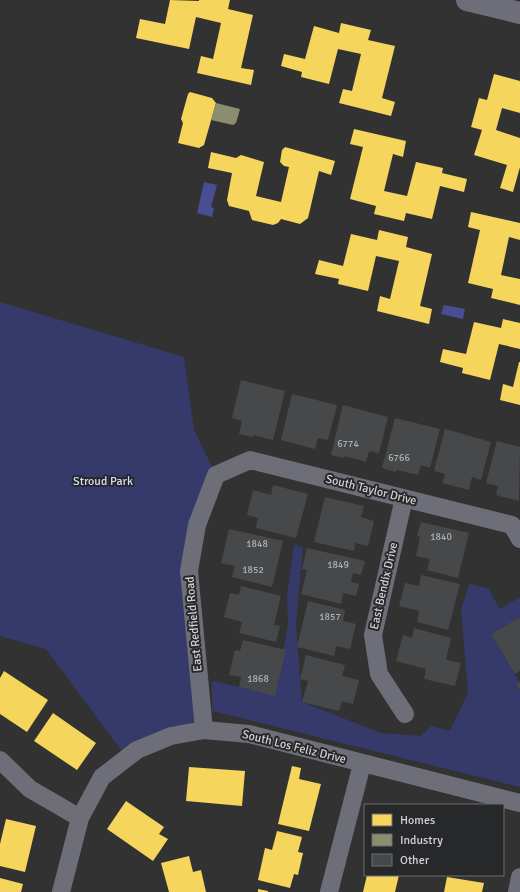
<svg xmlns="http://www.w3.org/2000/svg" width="520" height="892" font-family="Signika,sans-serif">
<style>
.green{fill:#353a6a}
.water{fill:#484e91}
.homes{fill:#f6d55c}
.industry{fill:#8c8c6e}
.building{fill:#474849}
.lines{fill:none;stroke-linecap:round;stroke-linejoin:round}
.minor{stroke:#6d6e78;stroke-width:18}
.major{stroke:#6e6e79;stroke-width:22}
.labels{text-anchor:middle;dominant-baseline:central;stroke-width:4;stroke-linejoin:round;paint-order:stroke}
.number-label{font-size:10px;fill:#afb0b1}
.park-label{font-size:12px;fill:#d8ddf2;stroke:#27282a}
.street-label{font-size:12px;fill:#d2d2d4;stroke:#27282a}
</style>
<rect width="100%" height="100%" fill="#323233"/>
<!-- green -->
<path class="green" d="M0,302l184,55 10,73 22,45 -27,96 15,159 -77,28 -81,-109 -46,-13z
M294,545l9,2 -7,77 6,78 79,31 40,3 10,-10 19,5 18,-38 -7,-83 8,-26 19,4 12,21 20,-12v20l-29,17 29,49v104l-308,-76v-30l63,14 13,-71 -1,-29z"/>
<!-- water -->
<path class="water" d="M204,182l13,3 -6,22 3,1 -2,9 -15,-4z
M444,305l21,4 -2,10 -22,-5z"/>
<!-- homes -->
<path class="homes" d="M170,0l29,1v-1h31l-2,9 25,6 -12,53 13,2 -3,15 -54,-12 4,-17 12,3 8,-36 -25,-6 -7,32 -53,-11 4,-19 25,5z
M341,23l30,7 -3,10 27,6 -13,52 13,4 -4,14 -52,-13 4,-14 9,2 9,-37 -23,-5 -9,35 -28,-7 1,-5 -21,-6 3,-12 21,5 9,-33 25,7z
M494,74l26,7v32l-18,-5 -6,22 24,8v29l-7,25 -13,-4 7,-23 -33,-10 8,-25 -11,-3 8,-29 8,2z
M190,92l22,6 4,5 -12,42 -5,3 -21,-5 5,-20 -2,-4 7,-25z
M354,129l52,12 -3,16 -10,-3 -9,37 23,5 9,-34 27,6 -1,5 25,6 -3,13 -24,-6 -8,33 -26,-6 -2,8 -30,-7 2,-8 -26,-7 13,-52 -13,-3z
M285,147l50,14 -4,14 -12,-4 -11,47 -8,6 -19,-5 -3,4 -5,2 -21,-5 -3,-9 -20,-5 -2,-6 5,-27 -24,-5 3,-16 25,6 5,-3 23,7 -8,34 25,6 8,-35 -5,-1 -4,-4 2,-12z
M471,212l49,11v17l-11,-3 -8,38 19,4v26l-29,-7 2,-9 -25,-6 12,-53 -12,-3z
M379,230l29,7 -2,10 26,7 -12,52 12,3 -3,15 -52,-13 3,-15 10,3 9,-38 -23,-5 -8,35 -30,-7 1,-5 -24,-5 4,-14 24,6 8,-32 26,6z
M503,319l17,4v26l-21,-5 -9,36 -28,-7 1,-5 -23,-6 3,-13 23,5 8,-32 27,6z
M519,362h1v43l-20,-5 3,-16 10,3z
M4,671l44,29 -21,32 -27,-18v-36z
M53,713l43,30 -19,27 -43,-29z
M292,766l9,2 -2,11 22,5 -12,47 -31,-7z
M189,767l56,4 -3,35 -56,-5z
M126,801l38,26 -5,7 9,5 -15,22 -46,-32z
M6,819l30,7 -11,46 -25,-6v-22z
M277,831l25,6 -4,15 5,1 -5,22 -4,-1 -4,14 -32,-8 7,-32 7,2z
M189,856l4,16 8,-2 5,22h-37l-8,-29z
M367,875h32l-4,17h-32z
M447,877l37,6 -2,9h-38z
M0,878l23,6 -2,8h-21z
M258,889l10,2v1h-10z"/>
<!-- industry -->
<path class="industry" d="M216,103l24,6 -4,14 -3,2 -22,-5z"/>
<!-- building -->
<path class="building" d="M241,380l44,11 -12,49 -20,-5v2l-14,-3 3,-13 -10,-3z
M292,394l45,11 -9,35 -10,-2 -3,11 -34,-9z
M343,405l45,12 -9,36 -10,-2 -3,11 -21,-6 -1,2 -13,-3z
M395,418l45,11 -10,39 -9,-3 -3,10 -21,-5 -1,2 -14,-4z
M445,429l46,13 -10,38 -9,-3 -3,13 -27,-7 3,-9 -11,-3z
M497,441l23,6 -1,54 -23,-6 2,-9 -12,-3z
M273,485l35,9 -12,44 -40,-10 2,-10 -11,-3 6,-25 18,5z
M325,497l39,9 -3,11 13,4 -6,25 -13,-3 -1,8 -40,-9z
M421,522l48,11 -11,45 -31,-8 3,-11 -14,-3 4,-19 -3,-1z
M229,529l54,12 -11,46 -40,-10 3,-11 -14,-3z
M307,548l58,13 -4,14 -8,-2 -2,9 8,2 -3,12 -13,-3 -2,11 -40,-10 6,-24 -5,-1z
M421,575l39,9 -12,46 -31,-8 2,-11 -20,-5 6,-23 14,3z
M241,586l40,10 -7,29 6,1 -4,16 -37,-9 3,-11 -18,-5 6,-24 9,2z
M308,601l37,9 -2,11 13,3 -6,25 -14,-3 -2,10 -37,-9z
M520,617v54l-5,3 -24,-40z
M414,628l37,10 -5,22 15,3 -6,23 -31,-7 2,-10 -30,-8 7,-26 9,3z
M243,640l43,10 -11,46 -36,-9 2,-10 -12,-2 6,-25 5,1z
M306,655l39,10 -3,11 17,4 -6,24 -11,-3 -3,10 -37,-9 6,-21 -8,-2z
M520,682v9l-4,-7z"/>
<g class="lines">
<!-- minor -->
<path class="minor" d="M404,498l-31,137 6,39 26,40
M204,730l-15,-159 8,-46 19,-50 34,-15 262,65 8,14
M0,760l30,29 50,29
M61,892l19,-74 22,-41 35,-27 34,-14 33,-6 45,4 271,69
M329,892l33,-128
M517,892l3,-15"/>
<!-- major -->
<path class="major" d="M467,0l53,13"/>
</g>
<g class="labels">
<!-- number labels -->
<g class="number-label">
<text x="348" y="444">6774</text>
<text x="399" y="458">6766</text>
<text x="441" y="537">1840</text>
<text x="257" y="544">1848</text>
<text x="338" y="565">1849</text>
<text x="253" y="570">1852</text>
<text x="330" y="617">1857</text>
<text x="258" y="679">1868</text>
</g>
<!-- park labels -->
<g class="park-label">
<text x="103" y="481">Stroud Park</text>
</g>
<!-- street labels -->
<g class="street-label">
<text transform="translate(371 490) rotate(14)">South Taylor Drive</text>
<text transform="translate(384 586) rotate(-77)">East Bendix Drive</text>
<text transform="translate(194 624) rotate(-95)">East Redfield Road</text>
<text transform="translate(294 747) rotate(14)">South Los Feliz Drive</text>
</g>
</g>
<!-- legend -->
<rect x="364" y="804" width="140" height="72" fill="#27282a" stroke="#6b6c6e"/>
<rect x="372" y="814" width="20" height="12" fill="#f6d55c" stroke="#6b6c6e"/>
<text x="400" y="824" font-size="12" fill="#d2d2d4">Homes</text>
<rect x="372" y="834" width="20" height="12" fill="#8c8c6e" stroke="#6b6c6e"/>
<text x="400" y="844" font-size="12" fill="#d2d2d4">Industry</text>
<rect x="372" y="854" width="20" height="12" fill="#474849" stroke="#6b6c6e"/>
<text x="400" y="864" font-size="12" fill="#d2d2d4">Other</text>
</svg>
